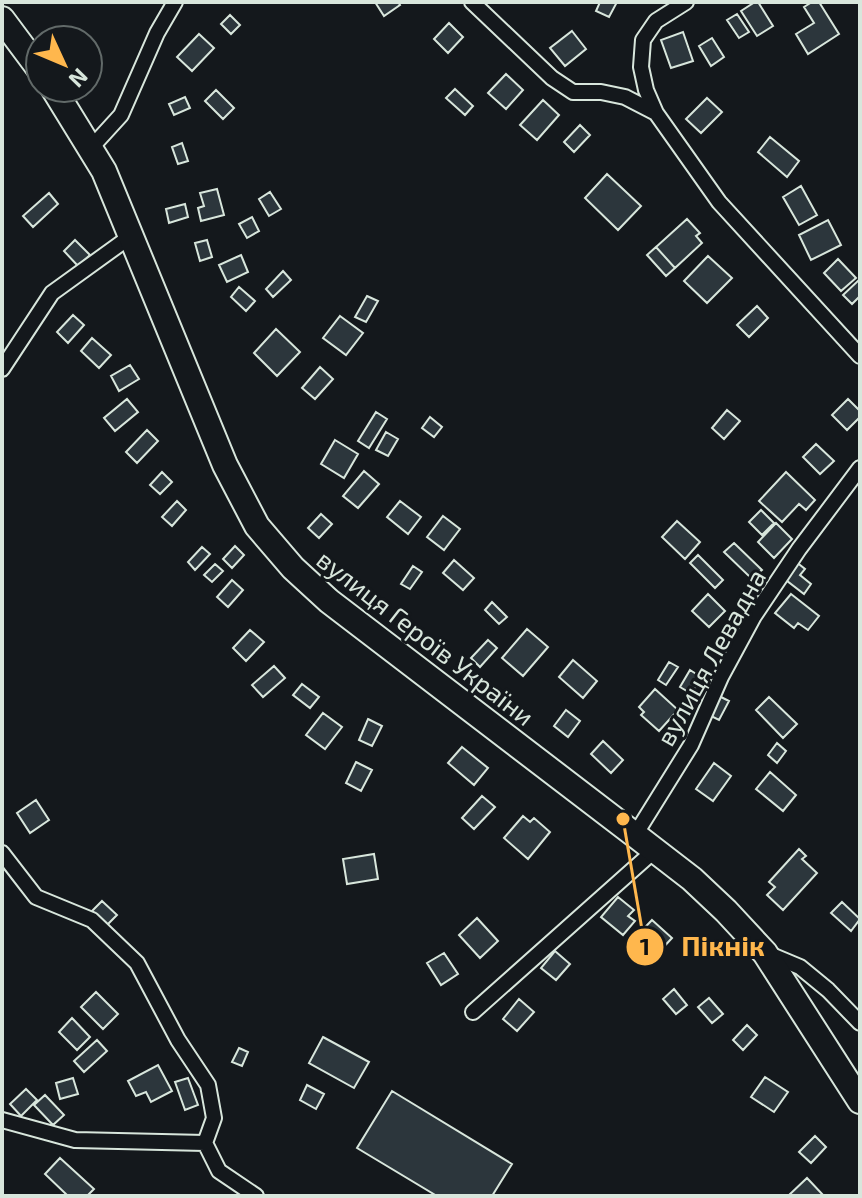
<svg xmlns="http://www.w3.org/2000/svg" width="862" height="1198" font-family="'Exo 2',sans-serif">
<style>
.building{fill:#2c363c;stroke:#d8e6dc;stroke-width:2}
.lines{fill:none;stroke-linecap:round;stroke-linejoin:round}
.minor-casing{stroke:#d8e6dc;stroke-width:18}
.primary-casing{stroke:#d8e6dc;stroke-width:28}
.minor{stroke:#14181c;stroke-width:14}
.primary{stroke:#14181c;stroke-width:24}
.labels{text-anchor:middle;dominant-baseline:central;stroke-width:6;stroke-linejoin:round;paint-order:stroke}
.street-label{font-size:26px;fill:#d8e6dc;stroke:#14181c}
.leader{fill:none;stroke:#ffb74d;stroke-width:3}
.callout-dot{fill:#ffb74d;stroke:#14181c;stroke-width:3}
.mark-label{font-size:24px;text-anchor:middle;font-weight:bold;fill:#111}
.callout-label{font-size:28px;text-anchor:middle;font-weight:bold;fill:#ffb74d;stroke:#14181c;stroke-width:6;stroke-linejoin:round;paint-order:stroke}
</style>
<rect width="100%" height="100%" fill="#14181c"/>
<!-- building -->
<path class="building" d="M375,2h23l2,3 -16,11z
M600,2h17l-8,15 -13,-6z
M755,2h3l15,24 -16,10 -16,-25z
M812,2h7l20,32 -31,20 -12,-20 18,-11 -10,-16z
M737,14l12,18 -10,6 -12,-18z
M230,15l10,10 -9,9 -10,-10z
M449,23l14,14 -15,16 -14,-14z
M572,31l14,18 -21,17 -15,-18z
M683,32l10,29 -22,7 -10,-28z
M199,34l15,14 -22,23 -15,-14z
M712,38l12,19 -13,9 -12,-20z
M506,74l17,16 -17,19 -18,-16z
M455,89l18,17 -8,9 -19,-17z
M216,90l18,18 -11,11 -18,-18z
M185,97l5,11 -16,7 -5,-11z
M707,98l15,14 -21,21 -15,-14z
M543,100l16,15 -22,25 -17,-15z
M580,125l10,10 -16,17 -10,-10z
M770,137l29,24 -12,16 -29,-25z
M182,143l6,18 -10,3 -6,-17z
M607,174l34,32 -23,24 -33,-32z
M801,186l16,29 -18,10 -16,-28z
M217,189l7,26 -23,6 -3,-13 6,-2 -4,-13z
M270,192l11,17 -12,7 -10,-17z
M49,193l9,11 -25,23 -10,-11z
M185,204l3,13 -19,6 -3,-14z
M252,217l7,14 -12,7 -8,-14z
M687,219l13,14 -4,3 6,7 -27,25 -19,-21z
M828,220l13,25 -30,15 -12,-25z
M75,240l15,15 -12,11 -14,-15z
M207,240l5,17 -12,4 -5,-18z
M656,247l19,21 -9,8 -19,-21z
M241,255l7,17 -21,10 -8,-17z
M708,256l24,22 -25,25 -23,-22z
M838,259l18,19 -15,13 -17,-18z
M283,271l8,9 -18,17 -7,-8z
M860,279v17l-8,8 -9,-9z
M239,287l16,14 -9,10 -15,-14z
M367,296l11,5 -12,21 -11,-5z
M757,306l11,12 -19,19 -12,-12z
M73,315l11,10 -16,18 -11,-11z
M340,316l23,17 -17,22 -23,-17z
M276,329l24,23 -23,24 -23,-23z
M92,338l19,17 -12,13 -18,-17z
M130,365l9,14 -20,12 -8,-15z
M320,367l13,12 -18,20 -13,-11z
M127,399l11,13 -23,19 -11,-13z
M848,399l12,12v6l-13,13 -15,-15z
M727,410l13,11 -16,18 -12,-11z
M376,412l11,7 -18,29 -11,-7z
M430,417l12,10 -8,10 -12,-9z
M147,430l11,11 -21,22 -11,-11z
M386,432l12,7 -10,17 -12,-6z
M335,440l23,14 -14,24 -23,-14z
M816,444l18,17 -14,13 -17,-17z
M364,471l15,13 -21,24 -15,-12z
M162,472l10,10 -12,12 -10,-9z
M786,472l29,28 -9,10 -7,-6 -17,18 -23,-21z
M177,501l9,9 -14,16 -10,-9z
M400,501l21,16 -13,17 -21,-17z
M761,510l13,13 -12,12 -13,-13z
M321,514l11,10 -13,14 -11,-10z
M443,516l17,13 -16,21 -17,-13z
M677,521l23,21 -15,17 -23,-22z
M776,523l16,16 -18,19 -16,-16z
M734,543l28,27 -10,9 -28,-27z
M235,546l9,9 -12,13 -9,-9z
M202,547l8,7 -15,16 -7,-8z
M698,555l25,25 -8,8 -25,-25z
M454,560l20,18 -11,12 -20,-17z
M795,561l10,8 -5,6 11,9 -7,10 -22,-17z
M215,564l8,7 -11,11 -8,-7z
M413,566l9,6 -12,17 -9,-5z
M232,580l11,10 -15,17 -11,-10z
M708,594l17,17 -16,16 -17,-16z
M791,594l28,22 -11,14 -10,-7 -4,5 -19,-15z
M492,602l15,15 -8,7 -14,-14z
M527,629l21,18 -25,29 -21,-18z
M250,630l14,12 -18,19 -13,-13z
M488,640l9,8 -17,19 -9,-9z
M573,660l24,21 -14,17 -24,-21z
M669,662l9,5 -12,18 -8,-5z
M274,666l11,12 -22,19 -11,-12z
M690,670l11,7 -9,17 -12,-7z
M302,684l17,13 -9,11 -17,-13z
M655,689l23,21 -19,21 -18,-16 3,-3 -5,-5z
M719,696l10,5 -10,19 -10,-5z
M769,697l28,27 -14,14 -27,-28z
M566,710l14,11 -12,16 -14,-11z
M323,713l19,14 -17,22 -19,-14z
M368,719l14,7 -10,20 -13,-6z
M603,741l20,19 -12,13 -20,-19z
M777,743l9,8 -9,12 -9,-8z
M462,747l26,21 -14,17 -26,-22z
M356,762l16,8 -11,21 -15,-8z
M714,763l17,13 -18,25 -17,-12z
M770,772l26,23 -13,16 -27,-22z
M482,796l13,11 -21,22 -12,-11z
M36,800l13,20 -19,13 -13,-20z
M523,816l7,6 4,-4 16,14 -22,27 -24,-21z
M799,849l7,7 -4,3 15,14 -34,37 -16,-15 8,-8 -6,-5z
M374,854l4,25 -31,5 -4,-25z
M618,897l16,13 -6,6 7,5 -12,14 -22,-18z
M102,901l15,14 -10,10 -15,-14z
M842,902l18,17 -9,12 -20,-18z
M477,918l21,23 -18,17 -21,-23z
M652,920l20,18 -12,13 -6,-6 -7,8 -14,-13z
M555,951l15,13 -14,16 -15,-12z
M444,953l14,21 -17,11 -14,-22z
M674,989l13,16 -11,9 -13,-15z
M96,992l22,22 -15,15 -22,-22z
M709,998l14,16 -11,9 -14,-16z
M519,999l15,13 -17,19 -14,-12z
M72,1018l18,19 -13,13 -18,-18z
M747,1025l10,10 -14,15 -10,-10z
M323,1037l46,25 -15,26 -45,-25z
M97,1040l10,11 -23,21 -10,-11z
M239,1048l9,4 -6,14 -10,-4z
M158,1065l14,26 -21,11 -5,-10 -10,4 -8,-15z
M765,1077l23,15 -14,20 -23,-15z
M73,1078l5,16 -18,5 -4,-16z
M188,1078l10,27 -13,5 -10,-28z
M307,1085l17,9 -8,15 -16,-9z
M26,1089l11,11 -16,16 -11,-12z
M392,1091l120,73 -20,32h-55l-80,-48z
M45,1095l19,20 -11,10 -19,-20z
M815,1136l11,11 -15,16 -12,-11z
M60,1158l34,31 -7,7h-19l-23,-22z
M807,1178l17,18h-36z"/>
<g class="lines">
<defs>
<path id="minor" d="M472,2l80,76 21,14h28l24,5 31,16
M686,2l-30,19 -13,19 -2,27 5,23 10,23 63,89 141,154
M90,149l31,-34 36,-82 18,-31
M2,369l50,-76 79,-57
M635,835l56,-90 30,-68 33,-61 45,-67 61,-81
M2,853l34,44 56,23 45,43 41,77 30,45 6,33 -9,25 14,28 37,25
M769,954l31,13 28,23 32,33
M473,1012l182,-162
M2,1120l73,20 130,3"/>
<path id="primary" d="M2,19l38,51
M53,88l51,83 121,294 32,61 36,42 36,33 306,234 57,44 34,32 39,42 95,148"/>
</defs>
<!-- minor casing -->
<use href="#minor" class="minor-casing"/>
<!-- primary casing -->
<use href="#primary" class="primary-casing"/>
<!-- minor -->
<use href="#minor" class="minor"/>
<!-- primary -->
<use href="#primary" class="primary"/>
</g>
<g class="labels">
<!-- street labels -->
<g class="street-label">
<text transform="translate(426 637) rotate(38)">вулиця Героїв України</text>
<text transform="translate(710 657) rotate(-61)">вулиця Левадна</text>
</g>
</g>
<!-- callouts -->
<path class="leader" d="M623 819L645 947"/>
<g class="callout-dot">
<circle cx="623" cy="819" r="8"/>
<circle cx="645" cy="947" r="20"/>
</g>
<g class="mark-label">
<text x="645" y="955">1</text>
</g>
<g class="callout-label">
<text x="723" y="956">Пікнік</text>
</g>
<!-- border -->
<rect width="862" height="1198" fill="none" stroke="#d8e6dc" stroke-width="8"/>
<!-- north arrow -->
<g transform="translate(64 64) rotate(134)"><circle r="38" fill="#14181c" stroke="#626a69" stroke-width="2"/>
<path d="M0-6L14 30L0 20L-14 30Z" fill="#ffb74d"/>
<text y="-12" font-size="22" font-weight="bold" text-anchor="middle" fill="#d8e6dc">N</text>
</g>
</svg>
